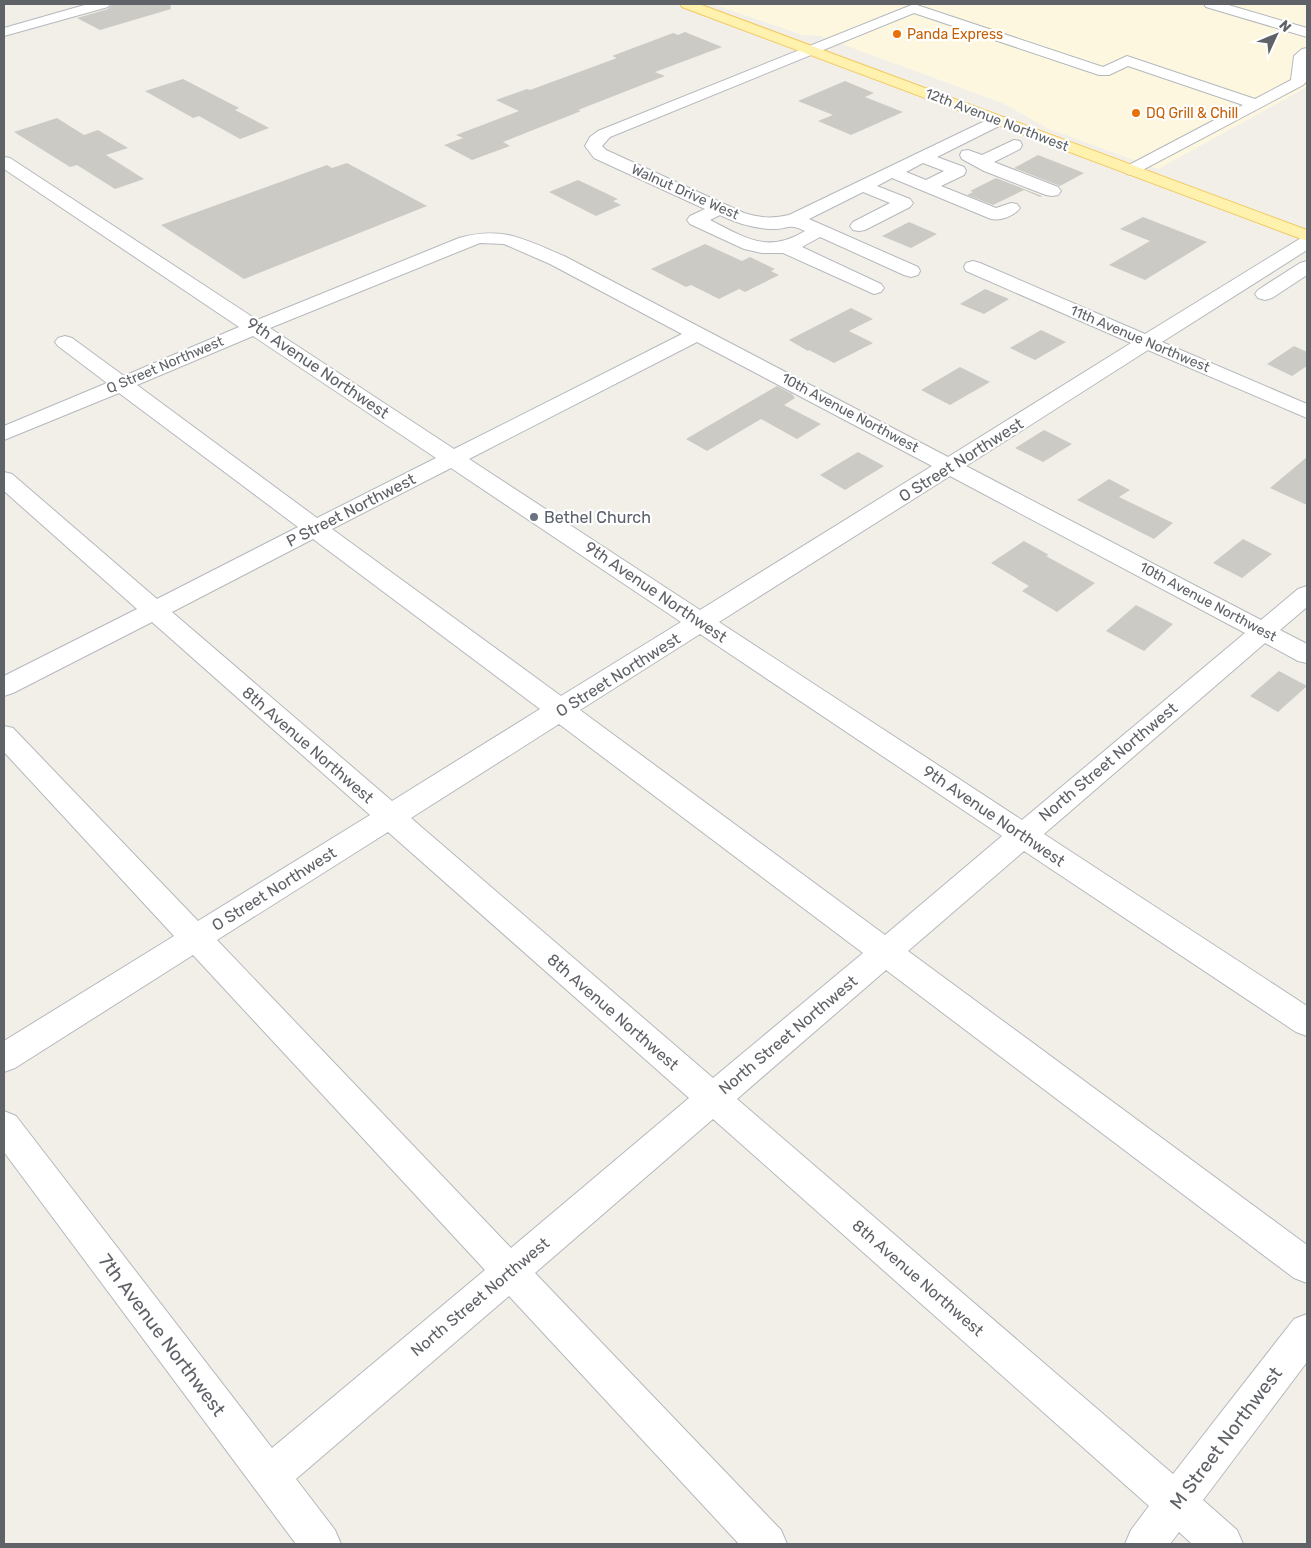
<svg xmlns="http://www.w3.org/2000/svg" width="1311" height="1548" font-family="Rubik,sans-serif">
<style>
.commercial{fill:#fef7e0}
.building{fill:#cccac5}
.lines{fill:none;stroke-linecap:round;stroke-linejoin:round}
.minor-casing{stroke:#b5b8bc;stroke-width:2}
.major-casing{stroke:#f2c960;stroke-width:2}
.minor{fill:#fff;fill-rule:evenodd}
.major{fill:#fff2af;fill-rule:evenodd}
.food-dot{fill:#e8710a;stroke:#fff;stroke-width:2}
.worship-dot{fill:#6b7280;stroke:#fff;stroke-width:2}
.labels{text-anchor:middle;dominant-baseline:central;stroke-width:4.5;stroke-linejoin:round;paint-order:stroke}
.far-food-label{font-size:14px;fill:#c56008;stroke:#fff;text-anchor:start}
.far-street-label{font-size:14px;fill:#5f6368;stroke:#fff}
.street-label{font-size:16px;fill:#5f6368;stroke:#fff}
.worship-label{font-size:16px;fill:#5b616d;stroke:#fff;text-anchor:start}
.near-street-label{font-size:19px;fill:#5f6368;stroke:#fff}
</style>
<rect width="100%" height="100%" fill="#f1efe8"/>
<!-- commercial -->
<path class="commercial" d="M712,4h595v83l-149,82 -109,-40 -47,-26 -182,-67 -17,-1z"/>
<!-- building -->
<path class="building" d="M112,4h58l1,5 -71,21 -23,-12 31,-9z
M685,32l37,15 -67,25 10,4 -87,34 3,1 -78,31 7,4 -38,14 -28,-15 19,-7 -7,-3 63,-24 -23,-11 31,-11 3,1 87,-32 -5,-2 61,-23 5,2z
M183,79l56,29 -4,2 34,18 -29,11 -41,-23 -6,2 -48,-27z
M845,81l29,12 -9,4 38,15 -52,23 -33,-14 15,-6 -35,-14z
M57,118l27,17 14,-5 30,18 -22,7 38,24 -29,10 -38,-24 -7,2 -56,-35z
M1038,155l46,18 -24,13 -46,-18z
M347,163l80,43 -183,73 -83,-54 166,-60 5,3z
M996,178l46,18 -2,1 -16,-7 -31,15 -26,-10 6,-3 -3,-1z
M578,180l40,19 -5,2 8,4 -25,11 -47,-24z
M1143,217l64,25 -62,38 -36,-15 41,-24 -30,-12z
M909,222l28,12 -26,14 -29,-12z
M705,244l37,17 8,-4 25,12 -4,2 8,4 -34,17 -6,-3 -20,10 -28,-14 -5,2 -35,-18z
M985,289l24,10 -25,15 -24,-10z
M851,308l22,11 -24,12 24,12 -39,20 -25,-13 -1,1 -19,-11z
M1041,330l25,12 -31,18 -25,-12z
M1294,346l13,6v14l-15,10 -25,-12z
M960,367l30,15 -40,23 -29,-15z
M777,386l15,8 3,4 -11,7 37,19 -24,15 -36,-20 -54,32 -21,-12z
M1044,430l28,14 -29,18 -28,-14z
M858,452l26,14 -39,24 -25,-15z
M1307,457v48l-37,-17z
M1109,479l21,11 -11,7 54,26 -19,16 -77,-39z
M1243,539l29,15 -30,24 -29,-15z
M1024,541l25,14 -3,1 49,27 -38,29 -35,-21 7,-5 -38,-23z
M1136,605l37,19 -29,27 -38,-20z
M1279,671l28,15 -29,26 -28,-16z"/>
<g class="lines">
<defs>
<path id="minor" d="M88,4h22l-2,3 -104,29v-8z
M914,4l189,63 24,-11 128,43 36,-19 3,-24 8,-7 5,-1 -1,34 -3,3 -170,90 -6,-1 -2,-4 2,-4 116,-61 -115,-39 -19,9h-10l-185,-62 -304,124 -8,9 4,4 138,63c17,5 28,6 45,2l204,-98h12l2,3 -2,3 -68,34 27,10 2,4 -2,4 -23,11 55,22 15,-5 6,1 3,4c-6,8 -19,13 -29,11l-99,-41 -15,8 33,13 3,4 -3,4 -45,23 -6,1 -6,-1 -3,-4 3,-4 37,-19 -27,-11 -54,27 109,48 2,4 -2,4 -7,2 -7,-2 -84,-38 -18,10 79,37 3,4 -3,4 -7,2 -91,-41h-21l-18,-4 -54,-25 -3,-4 3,-4 15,-7 -111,-51 -9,-12 5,-9 8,-6zM923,163l21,8 -18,9 -20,-8zM720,215c16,8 33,13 51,14 17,1 16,-7 34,2 -38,23 -59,7 -95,-11z
M1204,4h21l82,24v9l-101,-30z
M1014,140l6,1 2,4 -2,4 -26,13 64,25 3,4 -3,4 -6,1 -6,-1 -62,-24 -22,-12 -2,-4 2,-4 6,-1 14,5z
M4,157l6,1 247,162 202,-82c44,-12 64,1 105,18l384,201 183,-114 -165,-72 -2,-4 2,-4 7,-2 7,2 165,71 156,-96 6,-1v13l-145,92 145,62v14l-159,-68 -182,116 295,154 37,-31 9,-3v21l-27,23 27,14v19l-9,-2 -33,-18 -221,191 263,172v30l-11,-4 -272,-181 -116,100 399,294v38l-13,-5 -408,-308 -149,129 436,375 121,-155 13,-5v48l-104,138 34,30 6,14h-51l-13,-12 -9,12h-45l6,-14 18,-24 -436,-387 -178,154 246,257 6,14h-48l-230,-248 -213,183 39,51 6,14h-45l-292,-392v-41l12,5 256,332 213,-178 -292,-315 -178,113 -11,4v-31l170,-105 -170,-184v-26l9,2 185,193 172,-106 -218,-193 -139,71 -9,3v-20l133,-67 -133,-118v-19l8,2 145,125 141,-72 -179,-134 -115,47v-14l103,-43 -49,-37 -3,-4 3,-4 7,-2 7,2 52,38 115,-49 -235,-158zM480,243l24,1 46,20 132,70 -228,115 -184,-121zM253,336l183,122 -119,60 -180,-133zM697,342l235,124 -232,144 -231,-151zM451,468l230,154 -120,74 -229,-167zM950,476l295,157 -223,187 -303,-198zM313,539l227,170 -148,92 -220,-189zM700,634l302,202 -117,99 -305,-225zM559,724l304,229 -150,125 -302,-260zM388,832l301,266 -178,150 -294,-308z
M1307,261v14l-35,23 -7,2 -7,-2 -3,-4 3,-4 42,-27z"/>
<path id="major" d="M680,4h19l608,226v11l-625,-234z"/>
</defs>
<!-- minor casing -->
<use href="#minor" class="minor-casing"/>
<!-- major casing -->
<use href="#major" class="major-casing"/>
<!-- minor -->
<use href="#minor" class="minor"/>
<!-- major -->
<use href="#major" class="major"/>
</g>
<!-- markers -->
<g class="food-dot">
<circle cx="897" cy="34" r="5"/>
<circle cx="1136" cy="113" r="5"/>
</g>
<circle class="worship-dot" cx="534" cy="517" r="5"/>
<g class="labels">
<!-- far-food labels -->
<g class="far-food-label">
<text x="907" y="34">Panda Express</text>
<text x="1146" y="113">DQ Grill &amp; Chill</text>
</g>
<!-- far-street labels -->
<g class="far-street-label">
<text transform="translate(997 120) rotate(21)">12th Avenue Northwest</text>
<text transform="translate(685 192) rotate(24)">Walnut Drive West</text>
<text transform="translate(1140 339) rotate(23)">11th Avenue Northwest</text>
<text transform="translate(165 365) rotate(-23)">Q Street Northwest</text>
<text transform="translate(850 413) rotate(28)">10th Avenue Northwest</text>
<text transform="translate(1208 602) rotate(28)">10th Avenue Northwest</text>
</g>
<!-- street labels -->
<g class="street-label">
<text transform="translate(318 368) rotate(34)">9th Avenue Northwest</text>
<text transform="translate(961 460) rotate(-32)">O Street Northwest</text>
<text transform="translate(351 510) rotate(-27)">P Street Northwest</text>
<text transform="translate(656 592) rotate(34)">9th Avenue Northwest</text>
<text transform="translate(618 675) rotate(-32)">O Street Northwest</text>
<text transform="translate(308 745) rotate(41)">8th Avenue Northwest</text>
<text transform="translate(1108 762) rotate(-40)">North Street Northwest</text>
<text transform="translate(994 816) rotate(34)">9th Avenue Northwest</text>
<text transform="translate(274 889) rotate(-32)">O Street Northwest</text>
<text transform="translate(613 1012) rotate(41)">8th Avenue Northwest</text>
<text transform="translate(788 1035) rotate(-40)">North Street Northwest</text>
<text transform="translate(918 1278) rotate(41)">8th Avenue Northwest</text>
<text transform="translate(480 1297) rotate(-40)">North Street Northwest</text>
</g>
<!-- worship labels -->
<g class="worship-label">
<text x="544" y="517">Bethel Church</text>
</g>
<!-- near-street labels -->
<g class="near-street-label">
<text transform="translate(162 1335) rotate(53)">7th Avenue Northwest</text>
<text transform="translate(1226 1438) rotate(-53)">M Street Northwest</text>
</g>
</g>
<!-- border -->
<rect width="1311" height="1548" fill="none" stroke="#5f6368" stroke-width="10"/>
<!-- north arrow -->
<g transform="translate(1276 35) rotate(46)" stroke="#ffffff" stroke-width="4" paint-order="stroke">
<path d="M0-4L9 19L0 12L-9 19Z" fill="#5f6368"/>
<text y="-8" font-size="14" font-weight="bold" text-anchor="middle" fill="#5f6368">N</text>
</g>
</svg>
